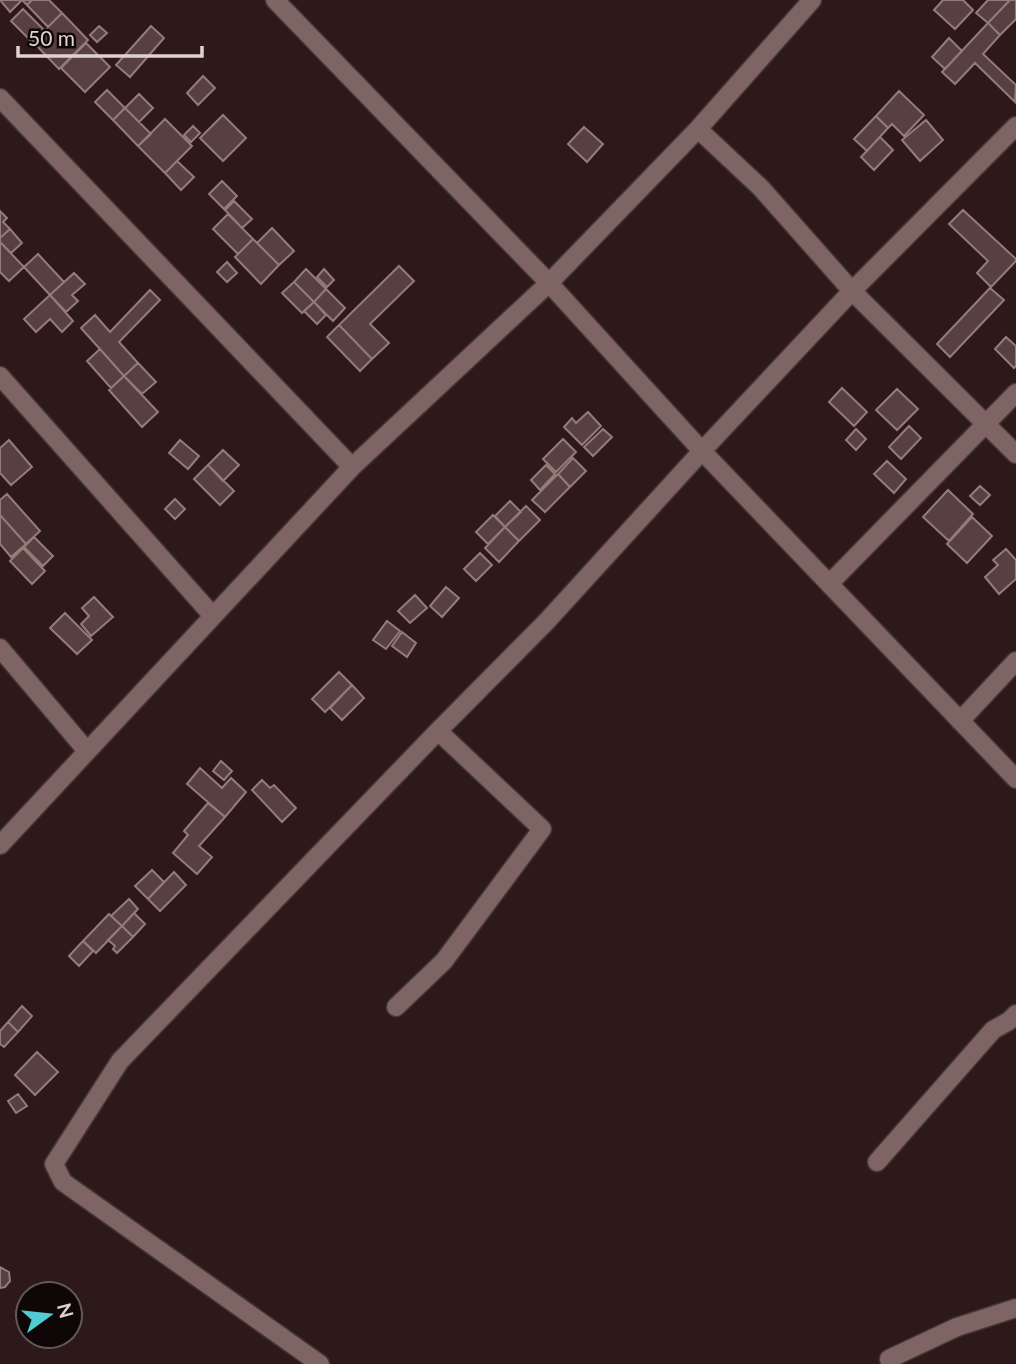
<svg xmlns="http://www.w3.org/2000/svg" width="1016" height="1364" font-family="Lato,sans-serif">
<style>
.building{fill:#57403f;stroke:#957b7a;stroke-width:2}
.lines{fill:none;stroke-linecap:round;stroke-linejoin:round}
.minor-casing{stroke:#453535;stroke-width:21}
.minor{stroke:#7e6563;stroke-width:18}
</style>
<rect width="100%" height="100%" fill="#2d1919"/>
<!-- building -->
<path class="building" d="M0,0h32l-5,5 -5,-5 -12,12z
M32,0h17l13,13 -14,14 -21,-22z
M943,0h20l10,10 -18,19 -21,-19z
M988,0h22l-22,23 -12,-10z
M1010,0h6v19l-16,16 -12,-12z
M23,9l20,20 -12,12 -20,-20z
M62,13l26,27 -29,29 -26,-27z
M988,23l12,12 -17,19 33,31 -1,17 -40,-39 -20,21 -13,-12z
M99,26l8,7 -10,9 -7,-7z
M151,26l13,12 -34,39 -14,-12z
M949,38l13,13 -17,18 -13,-12z
M86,43l24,24 -25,25 -24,-24z
M203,76l12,12 -17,17 -11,-12z
M107,90l18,18 -12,12 -18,-18z
M899,91l25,24 -20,21 -12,-12 -4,4 -12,-12z
M139,94l14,14 -14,14 -14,-14z
M125,108l26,26 -13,12 -25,-26z
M223,115l23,23 -23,23 -23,-23z
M876,116l12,12 -21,23 -13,-12z
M165,119l27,27 -27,27 -27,-27z
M926,120l17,20 -23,21 -18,-21z
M193,126l7,7 -9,9 -7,-7z
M584,127l19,17 -16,18 -19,-18z
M880,137l13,13 -19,20 -13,-13z
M177,161l17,16 -13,13 -16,-17z
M222,181l15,15 -13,13 -15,-15z
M234,201l18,18 -10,9 -17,-18z
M963,210l53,49v2l-25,26 -14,-14 11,-12 -39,-37z
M0,211l7,7 -4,4 7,7 -10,9z
M228,214l25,25 -15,15 -25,-25z
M272,228l22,23 -15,14 -22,-22z
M10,229l12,14 -11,10 -11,-11v-4z
M253,239l26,26 -18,19 -26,-27z
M0,242l24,25 -15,14 -9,-9z
M38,254l26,28 -14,13 -26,-28z
M227,262l10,11 -10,9 -10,-10z
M399,266l15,15 -44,43 19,19 -17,16 -33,-34z
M306,269l20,20 -12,13 -20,-20z
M324,269l10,11 -7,7 -10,-10z
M74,273l11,11 -13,11 6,6 -12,11 -16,-17z
M294,282l20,20 -12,11 -20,-20z
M990,288l14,12 -54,57 -13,-13z
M326,289l19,19 -12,13 -19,-19z
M150,290l10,10 -41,42 19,21 -14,13 -43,-48 14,-13 15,17z
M50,295l23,26 -11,11 -12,-13 -14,13 -12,-13z
M314,302l12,13 -9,9 -13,-13z
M339,325l33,34 -12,12 -33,-34z
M1006,337l10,9v20l-2,2 -19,-19z
M100,349l24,27 -13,12 -24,-27z
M138,363l18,19 -14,12 -18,-18z
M124,376l34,36 -16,15 -33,-37z
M842,388l25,24 -13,14 -25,-24z
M897,389l21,20 -21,21 -21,-20z
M588,412l13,14 -19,19 -18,-18 8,-9 4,5z
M909,426l12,12 -20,21 -12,-12z
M603,429l9,8 -19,19 -9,-9z
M856,429l10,10 -10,11 -10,-10z
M563,439l13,13 -20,20 -13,-13z
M9,440l23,27 -21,18 -11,-12v-25z
M180,440l19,16 -11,13 -19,-16z
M223,450l16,15 -16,16 -15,-16z
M573,458l13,13 -16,16 -12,-13z
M887,461l19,18 -12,14 -20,-19z
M208,465l26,26 -14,14 -26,-26z
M546,465l9,9 -15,16 -9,-10z
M558,474l12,13 -25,25 -13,-12z
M980,486l10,9 -10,10 -10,-9z
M948,490l25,24 -24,27 -26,-24z
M7,494l33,37 -14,13 -26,-29v-15z
M175,499l10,10 -10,10 -10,-10z
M510,501l11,11 -16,15 -10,-11z
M526,506l14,14 -21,21 -14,-14z
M0,515l26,29 -15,13 -11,-13z
M493,515l12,12 -17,17 -12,-12z
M972,517l20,19 -25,27 -20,-19z
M505,527l14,14 -20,21 -14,-14z
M34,537l19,19 -10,10 -19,-19z
M23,548l22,23 -13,13 -22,-23z
M1006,549l10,11v19l-17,15 -14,-17 13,-12 -5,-5z
M480,553l12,12 -16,16 -12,-12z
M446,587l13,11 -17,19 -12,-11z
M415,595l12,13 -17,15 -12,-12z
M94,597l19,20 -22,19 -10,-12 8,-8 -7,-8z
M65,613l27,27 -15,14 -27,-26z
M387,621l13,10 -14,18 -13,-9z
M402,632l14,11 -9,14 -15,-11z
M339,672l13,13 -27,27 -13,-13z
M352,685l12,13 -22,22 -12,-12z
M221,761l11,10 -8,9 -11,-9z
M200,768l22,20 9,-10 15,14 -21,25 -38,-33z
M262,780l8,8 4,-3 22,23 -14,14 -30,-32z
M208,803l17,14 -26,29 13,11 -15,17 -24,-21 15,-18 -4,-4z
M152,870l12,12 -16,17 -13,-13z
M174,872l12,13 -26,26 -12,-12z
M129,899l9,10 -16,17 -11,-10z
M134,913l11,11 -12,13 -11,-11z
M109,914l13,12 -26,27 -13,-12z
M122,926l11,11 -16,16 -4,-4 2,-3 -7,-6z
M83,941l10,10 -14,15 -10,-10z
M22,1006l10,10 -14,16 -10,-10z
M8,1022l10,10 -14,15 -4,-3v-13z
M37,1052l21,20 -23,23 -20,-20z
M18,1094l9,12 -11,7 -8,-12z
M0,1267l9,5 1,9 -5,6 -5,1z"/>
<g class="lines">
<defs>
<path id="minor" d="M275,0l274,283 153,168 314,328
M0,98l352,369
M1016,126l-164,165 164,163
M0,376l213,240
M829,584l187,-191
M0,648l87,103
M960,721l56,-60
M0,845l352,-378 197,-184 149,-154 114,-129
M396,1007l48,-46 98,-132 -104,-98
M877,1162l116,-132 16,-9 7,-7
M889,1359l68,-32 59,-19
M320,1364l-257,-182 -9,-18 66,-103 318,-330 109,-110 155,-170 150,-160 -91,-103 -63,-59"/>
</defs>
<!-- minor casing -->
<use href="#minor" class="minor-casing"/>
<!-- minor -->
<use href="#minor" class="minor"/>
</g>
<!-- north arrow -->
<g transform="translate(49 1315) rotate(75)"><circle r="33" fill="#0f0707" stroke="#635858" stroke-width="2"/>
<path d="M0-5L12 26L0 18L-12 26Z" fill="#51ccd5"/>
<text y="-10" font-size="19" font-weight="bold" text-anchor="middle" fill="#e0d2d1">N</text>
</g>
<!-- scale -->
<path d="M18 46v10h184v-10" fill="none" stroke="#e0d2d1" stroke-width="3.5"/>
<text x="28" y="46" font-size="21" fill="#e0d2d1" stroke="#0f0707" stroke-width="5" paint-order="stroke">50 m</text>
</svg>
